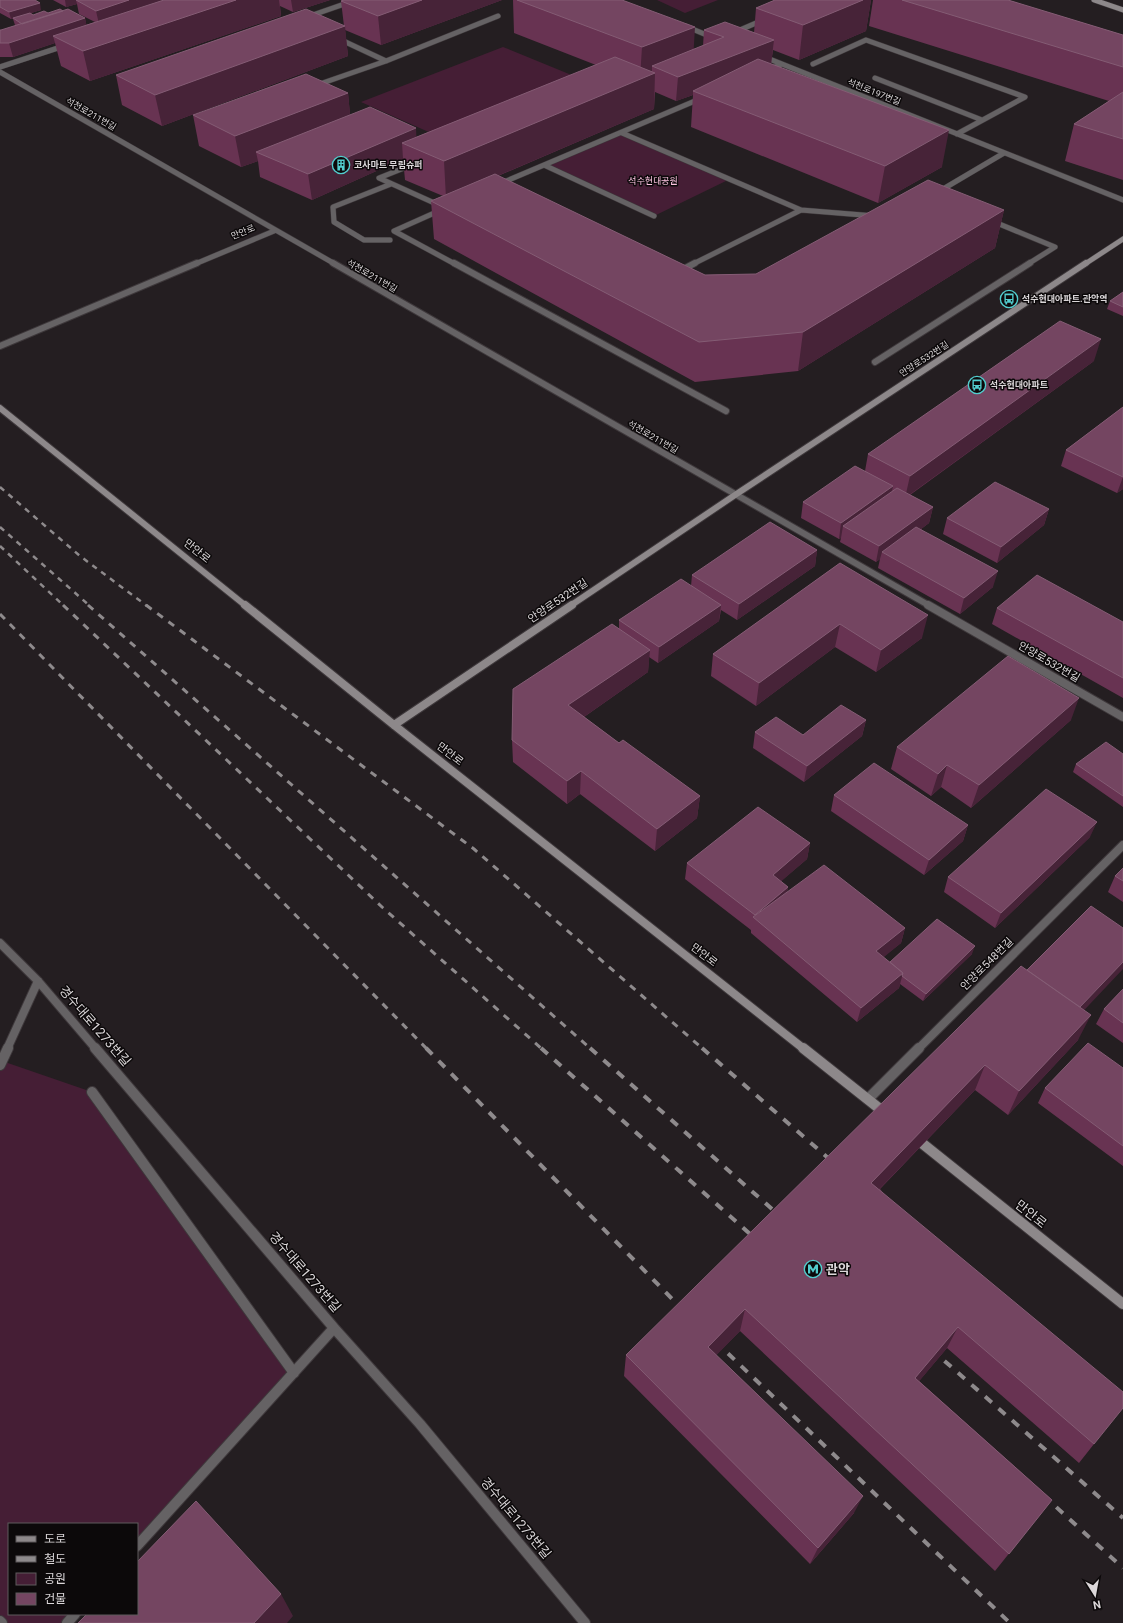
<svg xmlns="http://www.w3.org/2000/svg" width="1123" height="1623" font-family="Roboto,'Noto Sans KR',sans-serif">
<style>
.green{fill:#451e35}
.lines{fill:none;stroke-linecap:round;stroke-linejoin:round}
.street-far3-casing{stroke:#3e383b;stroke-width:6}
.street-far2-casing{stroke:#3e383b;stroke-width:8}
.street-far1-casing{stroke:#3e383b;stroke-width:10}
.street-casing{stroke:#3e383b;stroke-width:12}
.secondary-far3-casing{stroke:#3e383b;stroke-width:6}
.secondary-far2-casing{stroke:#3e383b;stroke-width:8}
.secondary-far1-casing{stroke:#3e383b;stroke-width:10}
.secondary-casing{stroke:#3e383b;stroke-width:12}
.street-far3{stroke:#656264;stroke-width:5}
.street-far2{stroke:#656264;stroke-width:6}
.street-far1{stroke:#656264;stroke-width:8}
.street{stroke:#656264;stroke-width:10}
.secondary-far3{stroke:#8d888a;stroke-width:5}
.secondary-far2{stroke:#8d888a;stroke-width:6}
.secondary-far1{stroke:#8d888a;stroke-width:8}
.secondary{stroke:#8d888a;stroke-width:10}
.rail-far2{stroke:#8e8a8c;stroke-width:2.5;stroke-dasharray:5.5 5.5;stroke-linecap:butt}
.rail-far1{stroke:#8e8a8c;stroke-width:3;stroke-dasharray:7 7;stroke-linecap:butt}
.rail{stroke:#8e8a8c;stroke-width:4;stroke-dasharray:9 9;stroke-linecap:butt}
.wall{fill:#683352}
.shaded-wall{fill:#472338}
.building{fill:#744561;stroke:#845c74}
.labels{text-anchor:middle;dominant-baseline:central;stroke-width:3;stroke-linejoin:round;paint-order:stroke}
.far-street-label{font-size:9px;fill:#dbd7d9;stroke:#0c090a}
.far-poi-label{font-size:9px;font-weight:bold;fill:#dbd7d9;stroke:#0c090a;text-anchor:start}
.far-park-label{font-size:9px;fill:#fbc3e0;stroke:#0c090a}
.street-label{font-size:11px;fill:#dbd7d9;stroke:#0c090a}
.near-street-label{font-size:13px;fill:#dbd7d9;stroke:#0c090a}
.near-poi-label{font-size:13px;font-weight:bold;fill:#dbd7d9;stroke:#0c090a;text-anchor:start}
</style>
<rect width="100%" height="100%" fill="#241e21"/>
<!-- green -->
<path class="green" d="M657,0h61l-33,13z
M503,47l88,36 -142,58 -88,-39z
M622,133l108,46 -76,37 -110,-51z
M2,1061l90,31 202,281 -157,173v-22h-128v90h66l-8,9h-65l-2,-2v-556z"/>
<g class="lines">
<defs>
<path id="street-far3" d="M307,17l49,-17
M685,26l29,12
M733,33l30,-13
M337,38l49,23
M762,56l361,144
M813,64l53,-24 159,57 -68,37
M0,67l67,-22
M768,70l14,-6
M0,72l335,192
M875,78l107,42
M314,86l72,-25 112,-45
M622,133l179,77 74,6
M414,164l-35,14 62,28
M544,165l110,51
M497,185l205,-87
M938,192l66,-39
M441,210l-47,21 61,33
M992,221l63,26 -27,17
M390,240h-26l-30,-18 -1,-15 58,-23
M195,264l79,-33
M693,264l108,-54"/>
<path id="street-far2" d="M333,263l597,343
M454,263l272,148
M680,271l15,-8
M0,346l197,-83
M875,362l155,-99"/>
<path id="street-far1" d="M928,605l195,112
M0,943l38,38 58,68
M7,1049l31,-68
M918,1049l205,-204"/>
<path id="street" d="M95,1048l239,280 86,96 165,199
M0,1065l8,-17
M92,1092l202,281
M868,1099l51,-51
M137,1546l197,-218
M0,1621l2,2
M67,1623l8,-9"/>
<path id="secondary-far3" d="M1094,0l29,10
M1085,264l38,-25"/>
<path id="secondary-far2" d="M0,408l246,198
M570,606l165,-111 351,-232"/>
<path id="secondary-far1" d="M245,605l149,120 410,324
M394,725l178,-120"/>
<path id="secondary" d="M803,1048l82,65
M923,1144l200,160"/>
</defs>
<!-- street-far3 casing -->
<use href="#street-far3" class="street-far3-casing"/>
<!-- street-far2 casing -->
<use href="#street-far2" class="street-far2-casing"/>
<!-- street-far1 casing -->
<use href="#street-far1" class="street-far1-casing"/>
<!-- street casing -->
<use href="#street" class="street-casing"/>
<!-- secondary-far3 casing -->
<use href="#secondary-far3" class="secondary-far3-casing"/>
<!-- secondary-far2 casing -->
<use href="#secondary-far2" class="secondary-far2-casing"/>
<!-- secondary-far1 casing -->
<use href="#secondary-far1" class="secondary-far1-casing"/>
<!-- secondary casing -->
<use href="#secondary" class="secondary-casing"/>
<!-- street-far3 -->
<use href="#street-far3" class="street-far3"/>
<!-- street-far2 -->
<use href="#street-far2" class="street-far2"/>
<!-- street-far1 -->
<use href="#street-far1" class="street-far1"/>
<!-- street -->
<use href="#street" class="street"/>
<!-- secondary-far3 -->
<use href="#secondary-far3" class="secondary-far3"/>
<!-- secondary-far2 -->
<use href="#secondary-far2" class="secondary-far2"/>
<!-- secondary-far1 -->
<use href="#secondary-far1" class="secondary-far1"/>
<!-- secondary -->
<use href="#secondary" class="secondary"/>
<!-- rail-far2 -->
<path class="rail-far2" d="M0,487l80,69 67,50
M0,527l90,79
M0,546l64,60"/>
<!-- rail-far1 -->
<path class="rail-far1" d="M63,605l319,302 160,142
M88,605l503,444
M146,605l328,244 229,200
M0,614l427,435"/>
<!-- rail -->
<path class="rail" d="M426,1048l259,264
M541,1048l217,193
M590,1048l191,169
M702,1048l133,116
M715,1341l295,282
M931,1349l192,169
M1043,1495l80,73"/>
</g>
<!-- wall -->
<path class="wall" d="M0,0l41,10 -10,3 2,2 30,-4 22,7 1,7 9,-3 -16,-8 -2,-10 -11,3 -13,-7h277l-37,12 -13,-6 1,10 -191,65 -29,-15 -6,-23 -42,14h-13v-27h1l15,-4 -1,-1 -2,-6h-2l-11,-6z
M344,0h158l-121,45 -36,-15 3,26 -186,70 -40,-21 -6,-30 228,-49 -3,-25z
M513,0h109l72,49 9,-3 1,-16 50,3 2,-25 19,-8h96l-5,31 -67,29 -26,-10 -2,14 171,103 -64,36 -187,-76 2,-32 -17,6 -21,-9 -1,17 -156,67 207,99 51,-1 248,-64 -9,38 -197,123 -103,11 -261,-143 -3,-38 12,-5 -38,-16 -2,-21 -91,41 -52,-23 -2,-16 -17,6 -42,-21 -6,-31 155,-22 2,22 66,22 180,-72 -82,-32z
M873,0h135l115,35v145l-58,-19 9,-37 35,-23 -240,-75z
M1123,292v24l-16,-7 3,-8z
M1094,361l-184,134 23,12 -4,16 -8,6 72,58 -33,27 -82,-46 2,-9 -4,3 -36,-20 1,-4 -2,1 -38,-21 2,-16 62,-31 3,-17z
M1123,407v82l-6,4 -56,-27 5,-16z
M1049,509l-5,16 -47,38 -54,-29 4,-16z
M817,550l-2,16 -78,54 -16,-10 -2,11 -61,42 -9,-6 -1,15 -64,45 35,26 81,53 -3,22 -42,33 -75,-57 -13,10 -54,-42 -1,-22 107,-111v-9l72,-34 1,-11z
M840,563l82,75 -46,34 -41,-25 -79,59 -45,-30 2,-22z
M997,608l126,14v76l-131,-74z
M866,720l-4,16 -58,46 -51,-34 2,-16 48,3z
M1071,720l-100,88 -30,-21 -10,9 -40,-27 6,-22z
M1123,754v53l-50,-35 3,-8z
M834,795l134,30 -5,16 -39,34 -93,-64z
M1090,837l-95,91 -51,-36 4,-15z
M810,843l-3,16 -26,22 7,6 -1,5 118,36 -4,15 -18,14 7,5 82,-8 -49,47 -23,-17 -1,4 -42,34 -106,-89v-3l-66,-51 2,-16z
M1123,868v34l-15,-10 7,-16z
M1027,970l57,40 -6,30 -70,75 -33,-25 -95,99 214,255 -15,19 -132,-115 -28,33 133,119 -57,71 -255,-240 -24,24 138,158 -44,51 -186,-188 2,-21z
M1123,989v54l-27,-19 8,-15z
M1123,1068v98l-85,-63 7,-15z"/>
<!-- shaded-wall -->
<path class="shaded-wall" d="M65,0h23h-12l1,4 -11,3z
M129,0h44l-74,24 -3,-13z
M236,0h43l2,16 -191,65 -7,-30z
M291,0h39l-37,12z
M422,0h80l-121,45 -3,-29z
M863,0h8l-5,31 -67,29 4,-35z
M40,3l1,7 -30,9 -2,-7z
M85,18l3,14 -35,4 2,7 -42,14 -4,-14z
M345,26l3,30 -186,70 -7,-31z
M695,27l-2,34 -41,5v8l3,-1 -1,36 -208,89 -2,-37 196,-82 2,-32z
M774,40l-3,24 -78,27v4l-17,6 2,-24z
M348,93l3,31 -95,28 2,9 -17,6 -6,-31z
M416,128l1,21 -15,-6 1,16 -91,41 -4,-26z
M949,130l-7,37 -64,36 7,-37z
M1004,210l-9,38 -197,123 5,-39z
M1101,339l-7,22 -189,137 5,-22z
M1123,477v12l-6,4z
M893,486l-3,16 -47,24 -2,12 -2,1 2,-16z
M933,507l-4,16 -42,32 -5,-3 -2,7 -4,3 3,-16z
M1049,509l-5,16 -47,38 4,-16z
M817,550l-2,16 -78,54 2,-16z
M998,571l-5,16 -33,27 4,-16z
M721,605l-2,16 -61,42 1,-16z
M928,615l-6,23 -46,34 5,-22z
M840,624l-5,23 -79,59 3,-23z
M650,650l-2,22 -80,56v-23z
M1079,698l-8,22 -100,88 8,-23z
M866,720l-4,16 -58,46 3,-16z
M947,765l-6,22 -10,9 7,-22z
M581,771l-1,23 -13,10v-23z
M700,796l-3,22 -42,33 2,-22z
M1097,822l-7,15 -95,91 6,-15z
M968,825l-5,16 -39,34 5,-15z
M810,843l-3,16 -37,32 3,-16z
M788,887l-3,15 -31,16 1,-3z
M905,928l-4,15 -29,24 4,-16z
M975,946l-3,8 -49,47 3,-7z
M1123,962v7l-50,53 7,-15z
M903,973l-4,15 -42,34 4,-14z
M1091,1015l-13,25 -70,75 11,-24z
M985,1065l-10,25 -112,116 8,-23z
M745,1309l-5,22 -36,37 4,-21z
M958,1327l-11,21 -42,50 10,-20z
M863,1496l-9,17 -44,51 8,-16z
M281,1594l12,22 -6,7h-33z"/>
<!-- building -->
<path class="building" d="M0,0h35l5,3 -31,9 -9,-5z
M76,0h53l-33,11z
M164,0h72l-153,51 -30,-15z
M344,0h78l-44,16 -37,-15z
M517,0h105l73,27 -53,20z
M775,0h88l-60,25 -47,-17z
M902,0h106l115,35v32z
M60,9l3,2 -41,13 -9,-6 17,-5 3,2 11,-4 4,2z
M68,9l17,9 -76,25h-9v-13h1z
M306,9l39,17 -190,69 -39,-20z
M725,22l49,18 -96,37 -26,-11 72,-29 -20,-7z
M615,57l40,16 -211,88 -42,-18z
M758,59l191,71 -64,36 -192,-75z
M306,74l42,19 -113,43 -42,-21z
M1123,92v47l-49,-15z
M370,107l46,21 -108,46 -52,-22z
M495,174l210,101 51,-1 172,-94 76,30 -201,122 -104,10 -268,-141z
M1123,292v15l-13,-6z
M1060,321l41,18 -191,137 -42,-22z
M1123,407v70l-57,-27z
M855,466l38,20 -52,37 -38,-21z
M995,482l54,27 -48,38 -54,-29z
M897,488l36,19 -54,39 -36,-20z
M770,522l47,28 -78,54 -47,-29z
M916,527l82,44 -34,27 -82,-46z
M840,563l88,52 -47,35 -41,-26 -81,59 -46,-29z
M1037,575l86,47v56l-126,-70z
M681,579l40,26 -62,42 -40,-27z
M612,624l38,26 -82,55 51,38 4,-3 77,56 -43,33 -76,-58 -14,10 -55,-41 1,-51z
M1008,656l71,42 -100,87 -32,-20 -9,9 -41,-27z
M841,705l25,15 -59,46 -52,-34 21,-15 27,18z
M1106,742l17,12v42l-47,-32z
M874,763l94,62 -39,35 -95,-65z
M1046,789l51,33 -96,91 -53,-36z
M758,807l52,36 -37,32 15,12 -33,28 -68,-52z
M824,865l81,63 -29,23 27,22 -42,35 -108,-91z
M1123,868v13l-8,-5z
M1091,906l32,22v34l-43,45 -53,-37z
M937,919l38,27 -49,48 -24,-18 1,-3 -13,-11z
M1021,966l70,49 -72,76 -34,-26 -114,118 252,209v16l-29,36 -136,-117 -43,51 137,122 -43,54 -264,-245 -37,38 155,149 -45,52 -192,-193z
M1123,989v34l-19,-14z
M1088,1043l35,25v78l-78,-58z
M196,1501l85,93 -27,29h-176l9,-9h50v-52z"/>
<!-- icons -->
<defs>
<symbol id="building-ring" viewBox="-11 -11 22 22"><circle r="9.5" fill="#0c090a" stroke="#52cdce" stroke-width="1.5"/><path d="M-4-6H4V6H1V3H-1V6H-4ZM-2.5-4.3h1.7v1.8h-1.7ZM.8-4.3h1.7v1.8H.8ZM-2.5-1h1.7V.8h-1.7ZM.8-1h1.7V.8H.8Z" fill="#52cdce"/></symbol>
<symbol id="bus-ring" viewBox="-11 -11 22 22"><circle r="9.5" fill="#0c090a" stroke="#52cdce" stroke-width="1.5"/><path d="M-5-6H5V4H4V6H2V4H-2V6H-4V4H-5ZM-3.5-4V0h7V-4ZM-3.5 1.2v1.5H-2V1.2ZM2 1.2v1.5H3.5V1.2Z" fill="#52cdce"/></symbol>
<symbol id="metro-ring" viewBox="-11 -11 22 22"><circle r="9.5" fill="#0c090a" stroke="#52cdce" stroke-width="1.5"/><path d="M-5.5 5V-5H-3L0 0L3-5H5.5V5H3V-.5L0 4L-3-.5V5Z" fill="#52cdce"/></symbol>
</defs>
<g fill-rule="evenodd">
<use href="#building-ring" x="331" y="155" width="20" height="20"/>
<use href="#bus-ring" x="999" y="289" width="20" height="20"/>
<use href="#bus-ring" x="967" y="375" width="20" height="20"/>
<use href="#metro-ring" x="803" y="1259" width="20" height="20"/>
</g>
<g class="labels">
<!-- far-street labels -->
<g class="far-street-label">
<text transform="translate(874 92) rotate(22)">석천로197번길</text>
<text transform="translate(91 114) rotate(30)">석천로211번길</text>
<text transform="translate(243 232) rotate(-23)">만안로</text>
<text transform="translate(372 276) rotate(30)">석천로211번길</text>
<text transform="translate(924 359) rotate(-33)">안양로532번길</text>
<text transform="translate(653 437) rotate(30)">석천로211번길</text>
</g>
<!-- far-poi labels -->
<g class="far-poi-label">
<text x="354" y="165">코사마트 무림슈퍼</text>
<text x="1022" y="299">석수현대아파트.관악역</text>
<text x="990" y="385">석수현대아파트</text>
</g>
<!-- far-park labels -->
<g class="far-park-label">
<text x="653" y="181">석수현대공원</text>
</g>
<!-- street labels -->
<g class="street-label">
<text transform="translate(197 551) rotate(39)">만안로</text>
<text transform="translate(558 601) rotate(-34)">안양로532번길</text>
<text transform="translate(1049 662) rotate(30)">안양로532번길</text>
<text transform="translate(450 754) rotate(38)">만안로</text>
<text transform="translate(704 955) rotate(38)">만안로</text>
<text transform="translate(987 964) rotate(-45)">안양로548번길</text>
</g>
<!-- near-street labels -->
<g class="near-street-label">
<text transform="translate(95 1026) rotate(49)">경수대로1273번길</text>
<text transform="translate(1031 1214) rotate(39)">만안로</text>
<text transform="translate(305 1272) rotate(49)">경수대로1273번길</text>
<text transform="translate(516 1518) rotate(50)">경수대로1273번길</text>
</g>
<!-- near-poi labels -->
<g class="near-poi-label">
<text x="826" y="1269">관악</text>
</g>
</g>
<!-- legend -->
<rect x="8" y="1523" width="130" height="92" fill="#0c090a" stroke="#5f5b5d"/>
<rect x="16" y="1536" width="20" height="6" fill="#8d888a" stroke="#5f5b5d"/>
<text x="44" y="1543" font-size="12" fill="#dbd7d9">도로</text>
<rect x="16" y="1556" width="20" height="6" fill="#8e8a8c" stroke="#5f5b5d"/>
<text x="44" y="1563" font-size="12" fill="#dbd7d9">철도</text>
<rect x="16" y="1573" width="20" height="12" fill="#451e35" stroke="#5f5b5d"/>
<text x="44" y="1583" font-size="12" fill="#dbd7d9">공원</text>
<rect x="16" y="1593" width="20" height="12" fill="#744561" stroke="#5f5b5d"/>
<text x="44" y="1603" font-size="12" fill="#dbd7d9">건물</text>
<!-- north arrow -->
<g transform="translate(1095 1595) rotate(169)" stroke="#0c090a" stroke-width="3" paint-order="stroke">
<path d="M0-3L7 15L0 10L-7 15Z" fill="#dbd7d9"/>
<text y="-6" font-size="11" font-weight="bold" text-anchor="middle" fill="#dbd7d9">N</text>
</g>
</svg>
